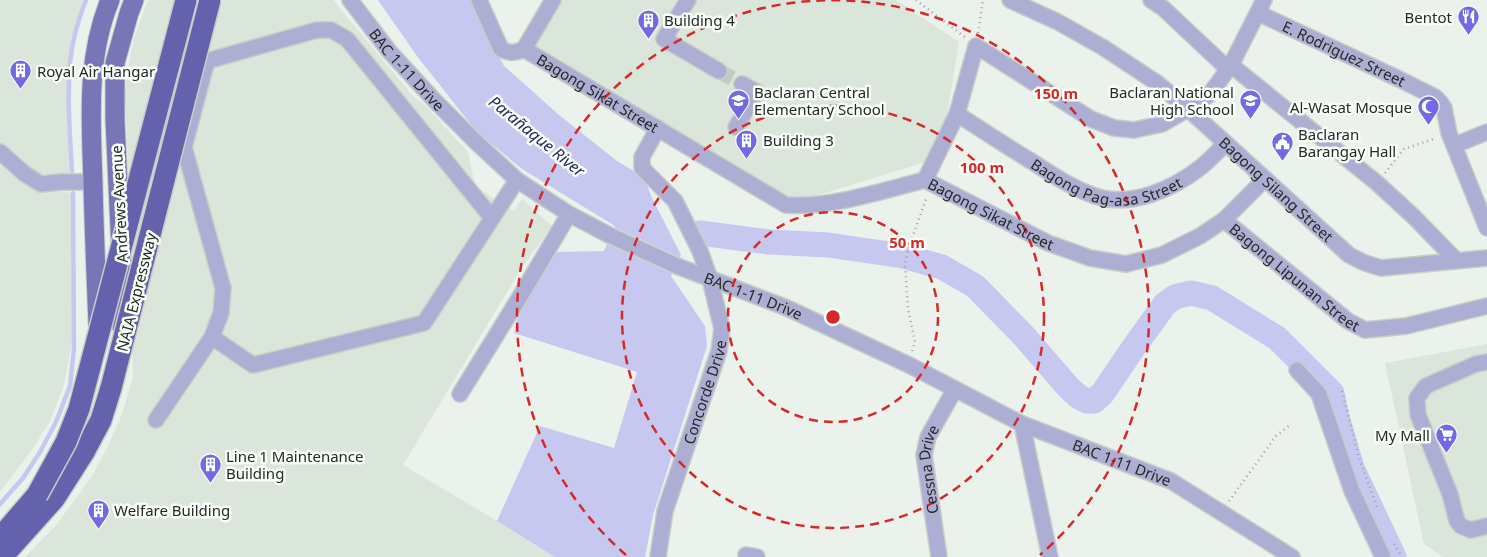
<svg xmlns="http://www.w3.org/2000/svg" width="1487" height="557" font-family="'Noto Sans',sans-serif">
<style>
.built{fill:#dbe6da}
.water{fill:#c6c8f0}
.pier{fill:#ebf1eb}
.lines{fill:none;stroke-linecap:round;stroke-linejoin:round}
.stream{stroke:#c6c8f0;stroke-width:4.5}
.river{stroke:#c6c8f0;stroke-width:25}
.minor-tunnel{stroke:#c4c9c4;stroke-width:15;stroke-dasharray:15 8;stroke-linecap:butt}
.minor-casing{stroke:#c8cdc8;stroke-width:18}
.major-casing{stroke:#c8cdc8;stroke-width:21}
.highway-casing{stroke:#c8cdc8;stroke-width:24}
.path{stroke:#9ea29e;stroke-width:2.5;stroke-dasharray:1 4;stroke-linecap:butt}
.minor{stroke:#adaed3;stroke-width:15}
.major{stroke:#7777b8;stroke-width:19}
.highway{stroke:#6462ad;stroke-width:21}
.highway-bridge-casing{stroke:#c8cdc8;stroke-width:24;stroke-linecap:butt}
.highway-bridge{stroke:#6462ad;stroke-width:21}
.ring{fill:none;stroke:#d62828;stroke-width:2.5;stroke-dasharray:9 6}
.labels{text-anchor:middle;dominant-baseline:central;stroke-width:5;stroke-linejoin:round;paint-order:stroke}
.poi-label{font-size:15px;fill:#272927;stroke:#f8fef8;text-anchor:start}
.street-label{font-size:15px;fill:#272927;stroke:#f8fef8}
.water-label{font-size:16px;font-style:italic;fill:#2c295b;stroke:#f8fef8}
.centre{fill:#d62828;stroke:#f8fef8;stroke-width:2.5}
.ring-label{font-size:15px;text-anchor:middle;font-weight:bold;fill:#d62828;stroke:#f8fef8;stroke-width:5;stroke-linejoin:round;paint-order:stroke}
</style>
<rect width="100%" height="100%" fill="#ebf1eb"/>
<!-- built -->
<path class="built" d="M0,0h83l-9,30 -5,24 -2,25 3,94 -9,2 -1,16 11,2 2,144 -9,48 -14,36 -18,29 -32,42z
M148,0h185l80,96 12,9 43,47 7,34 39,25 8,-12 30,27 -33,46 -116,193 94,56 58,36h-530l32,-33 35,-48 17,-32 13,-30 11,-37 -4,-191 -4,-92 3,-28 7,-31z
M560,0h336l63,42 -15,90 -9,27 -142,44 -261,-157z
M1487,344v213h-44l-19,-13 -39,-181z"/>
<!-- water -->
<path class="water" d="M378,0h96l11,29 19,37 55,49 58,46 27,16 8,21 29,57 -10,21 34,50 2,20 -54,169 -8,42h-90l-58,-36 43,-95 74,22 23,-76 -123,-39 3,-13 36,-68 51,-1 11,-25 -93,-57 -46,-38 -59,-75z"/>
<!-- pier -->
<path class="pier" d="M614,227l67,31 -8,16 -68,-31z"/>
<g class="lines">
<!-- stream -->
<path class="stream" d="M72,171c-2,-36 -5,-72 -2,-108 2,-21 8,-43 16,-63
M0,504l23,-26 17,-26 16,-30 14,-36 4,-37 -1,-156"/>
<!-- river -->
<path class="river" d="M700,233l69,9 59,3 75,11 39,11 33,19 48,49 45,52 11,10 8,4h7l8,-7 32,-47 31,-43 10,-7 16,-4 21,5 65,40 55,55 5,24 15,51 42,89"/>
<!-- minor-tunnel -->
<path class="minor-tunnel" d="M719,71l23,13"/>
<defs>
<g id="minor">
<path id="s1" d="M350,0l39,51 46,50 42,42 40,37 52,34 40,21 68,31 110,42 122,57 113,59 149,57 121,76"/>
<path d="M479,0l22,49c9,5 14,4 23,0l29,-49"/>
<path d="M688,0l-24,39 55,32"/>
<path id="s2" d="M1010,0l48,22 46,26 53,35 31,26 161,146 16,8 16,5 106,-10"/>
<path d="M1151,0l12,8 65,61"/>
<path id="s3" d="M1258,13l141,66 36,18 5,5 4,6 5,25 38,95"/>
<path id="s4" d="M524,49l262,156c45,3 95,-14 139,-25l123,63 42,15 36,6 36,-9 38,-19 24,-16 41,-41"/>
<path d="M1231,65l146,118 37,34 42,43"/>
<path id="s5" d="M957,114c25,16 49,32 74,47 20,13 41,27 64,35 37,12 78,-7 106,-29 9,-7 17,-16 25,-24"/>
<path d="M736,127l21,-35 -15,-8"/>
<path d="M1455,145l32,-13"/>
<path d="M0,152l25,22 16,10 20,-2h32"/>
<path d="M925,180l32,-66 19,-68 115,73 23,9 20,2 28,-6 26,-15 22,-15 21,-29 33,-65"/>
<path id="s6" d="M1224,220l124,101 17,9 41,-4 81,-20"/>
<path d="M212,337l41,28 171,-42 93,-143"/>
<path d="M1487,362l-11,2 -50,22 -9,12 1,17 32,79 7,27 4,5 10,4 16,-4"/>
<path d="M1297,370l22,24 33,97 31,66"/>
<path d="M460,394l58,-94 51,-86"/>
<path d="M156,420l56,-83 9,-24 2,-25 -39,-141 23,-86 110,-31h14l16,9 145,179"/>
<path d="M1022,424l28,133"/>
<path d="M746,555l11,2"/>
<path id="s7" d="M658,557l7,-46 54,-160 3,-22 -12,-50 -10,-28 -25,-50 -33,-33v-11l16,-29"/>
<path id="s8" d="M939,557l-15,-102 4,-18 27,-48"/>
</g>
<path id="major" d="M98,324c-2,-48 -4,-95 -5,-142 -2,-62 -7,-124 17,-182
M122,327v-53l-7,-154v-57l14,-50 5,-13"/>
<path id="highway" d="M0,538l37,-43
M2,557l52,-58 30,-47 17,-32 10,-32"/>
</defs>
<!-- minor casing -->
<use href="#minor" class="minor-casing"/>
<!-- major casing -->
<use href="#major" class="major-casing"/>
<!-- highway casing -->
<use href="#highway" class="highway-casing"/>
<!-- path -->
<path class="path" d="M916,0l50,38
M978,33l5,-33
M1385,173l19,-24 32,-11
M912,351l3,-9 -7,-33 -3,-45 3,-14 19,-54
M1342,391l17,67 18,49
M1229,501l47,-65 14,-11
M1394,544l8,13"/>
<!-- minor -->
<use href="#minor" class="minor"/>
<!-- major -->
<use href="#major" class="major"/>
<!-- highway -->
<use href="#highway" class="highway"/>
<defs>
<path id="highway-bridge" d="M111,388l99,-388
M37,495l29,-53 13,-33 107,-409"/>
</defs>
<!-- highway-bridge casing -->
<use href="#highway-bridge" class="highway-bridge-casing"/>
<!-- highway-bridge -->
<use href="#highway-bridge" class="highway-bridge"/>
</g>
<!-- distance rings -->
<g class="ring">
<circle cx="833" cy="317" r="105"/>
<circle cx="833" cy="317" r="211"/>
<path d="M626 555A316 316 0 1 1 1040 555"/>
</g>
<!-- icons -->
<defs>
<symbol id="restaurant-pin" viewBox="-11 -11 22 30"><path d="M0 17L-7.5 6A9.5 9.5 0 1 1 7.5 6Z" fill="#7269e4" stroke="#f8fef8"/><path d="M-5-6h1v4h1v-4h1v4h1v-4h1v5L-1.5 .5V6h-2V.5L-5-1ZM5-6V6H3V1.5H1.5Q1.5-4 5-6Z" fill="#fff"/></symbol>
<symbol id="building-pin" viewBox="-11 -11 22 30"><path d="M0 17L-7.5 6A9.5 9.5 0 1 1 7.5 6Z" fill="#7269e4" stroke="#f8fef8"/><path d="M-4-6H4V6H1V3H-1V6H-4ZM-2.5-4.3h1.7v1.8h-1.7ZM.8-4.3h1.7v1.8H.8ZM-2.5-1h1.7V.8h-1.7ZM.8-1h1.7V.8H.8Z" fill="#fff"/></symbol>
<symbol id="school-pin" viewBox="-11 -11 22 30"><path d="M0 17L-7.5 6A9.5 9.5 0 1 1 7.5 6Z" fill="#7269e4" stroke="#f8fef8"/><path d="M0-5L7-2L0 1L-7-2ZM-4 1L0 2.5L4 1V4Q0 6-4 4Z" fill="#fff"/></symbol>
<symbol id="mosque-pin" viewBox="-11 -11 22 30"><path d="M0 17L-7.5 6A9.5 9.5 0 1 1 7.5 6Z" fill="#7269e4" stroke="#f8fef8"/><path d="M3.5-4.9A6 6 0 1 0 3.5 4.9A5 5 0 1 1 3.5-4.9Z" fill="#fff"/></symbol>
<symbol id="civic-pin" viewBox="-11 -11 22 30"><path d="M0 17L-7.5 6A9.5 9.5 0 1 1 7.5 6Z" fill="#7269e4" stroke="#f8fef8"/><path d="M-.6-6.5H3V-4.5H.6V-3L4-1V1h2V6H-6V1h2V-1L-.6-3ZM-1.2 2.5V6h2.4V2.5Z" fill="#fff"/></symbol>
<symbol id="supermarket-pin" viewBox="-11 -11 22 30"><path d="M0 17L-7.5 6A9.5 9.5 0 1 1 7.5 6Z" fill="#7269e4" stroke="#f8fef8"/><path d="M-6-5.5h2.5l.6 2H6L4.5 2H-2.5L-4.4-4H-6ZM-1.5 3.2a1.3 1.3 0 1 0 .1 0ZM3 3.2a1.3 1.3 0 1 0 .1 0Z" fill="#fff"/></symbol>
</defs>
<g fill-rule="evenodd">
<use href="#restaurant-pin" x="1456" y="4" width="25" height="34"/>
<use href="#building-pin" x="636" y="8" width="25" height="34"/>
<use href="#building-pin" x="8" y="58" width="25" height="34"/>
<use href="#school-pin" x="726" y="88" width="25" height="34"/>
<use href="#school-pin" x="1238" y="88" width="25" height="34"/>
<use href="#mosque-pin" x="1416" y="94" width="25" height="34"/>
<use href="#building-pin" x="734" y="128" width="25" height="34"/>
<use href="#civic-pin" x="1270" y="130" width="25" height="34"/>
<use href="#supermarket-pin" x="1434" y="422" width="25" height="34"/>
<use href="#building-pin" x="198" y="452" width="25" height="34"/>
<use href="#building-pin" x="86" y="498" width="25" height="34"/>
</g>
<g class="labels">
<!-- poi labels -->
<g class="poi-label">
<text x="1452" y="17" text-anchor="end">Bentot</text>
<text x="664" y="20">Building 4</text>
<text x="37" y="71">Royal Air Hangar</text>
<text x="754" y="92">Baclaran Central<tspan x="754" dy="17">Elementary School</tspan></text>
<text x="1234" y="92" text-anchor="end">Baclaran National<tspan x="1234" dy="17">High School</tspan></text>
<text x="1412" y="107" text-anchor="end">Al-Wasat Mosque</text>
<text x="1298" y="134">Baclaran<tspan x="1298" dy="17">Barangay Hall</tspan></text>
<text x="763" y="140">Building 3</text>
<text x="1430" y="435" text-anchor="end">My Mall</text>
<text x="226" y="456">Line 1 Maintenance<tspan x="226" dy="17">Building</tspan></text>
<text x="114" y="510">Welfare Building</text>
</g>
<!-- street labels -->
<g class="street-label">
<text stroke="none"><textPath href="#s3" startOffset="95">E. Rodriguez Street</textPath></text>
<text stroke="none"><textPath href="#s1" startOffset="90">BAC 1-11 Drive</textPath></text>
<text stroke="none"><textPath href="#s4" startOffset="86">Bagong Sikat Street</textPath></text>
<text stroke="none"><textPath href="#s5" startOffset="170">Bagong Pag-asa Street</textPath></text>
<text stroke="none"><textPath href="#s2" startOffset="329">Bagong Silang Street</textPath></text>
<text transform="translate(119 204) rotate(-93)">Andrews Avenue</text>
<text stroke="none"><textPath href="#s4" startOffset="521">Bagong Sikat Street</textPath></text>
<text stroke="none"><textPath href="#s6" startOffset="91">Bagong Lipunan Street</textPath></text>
<text transform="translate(136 292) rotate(-76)">NAIA Expressway</text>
<text stroke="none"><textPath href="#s1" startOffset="510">BAC 1-11 Drive</textPath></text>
<text stroke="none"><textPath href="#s7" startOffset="172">Concorde Drive</textPath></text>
<text stroke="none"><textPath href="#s1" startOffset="915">BAC 1-11 Drive</textPath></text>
<text stroke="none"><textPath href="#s8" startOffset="89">Cessna Drive</textPath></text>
</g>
<!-- water labels -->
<g class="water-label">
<text transform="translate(537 136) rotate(39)">Parañaque River</text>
</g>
</g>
<circle cx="833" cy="317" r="8" class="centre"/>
<g class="ring-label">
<text x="1056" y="99">150 m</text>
<text x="982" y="173">100 m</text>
<text x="907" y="248">50 m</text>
</g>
</svg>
